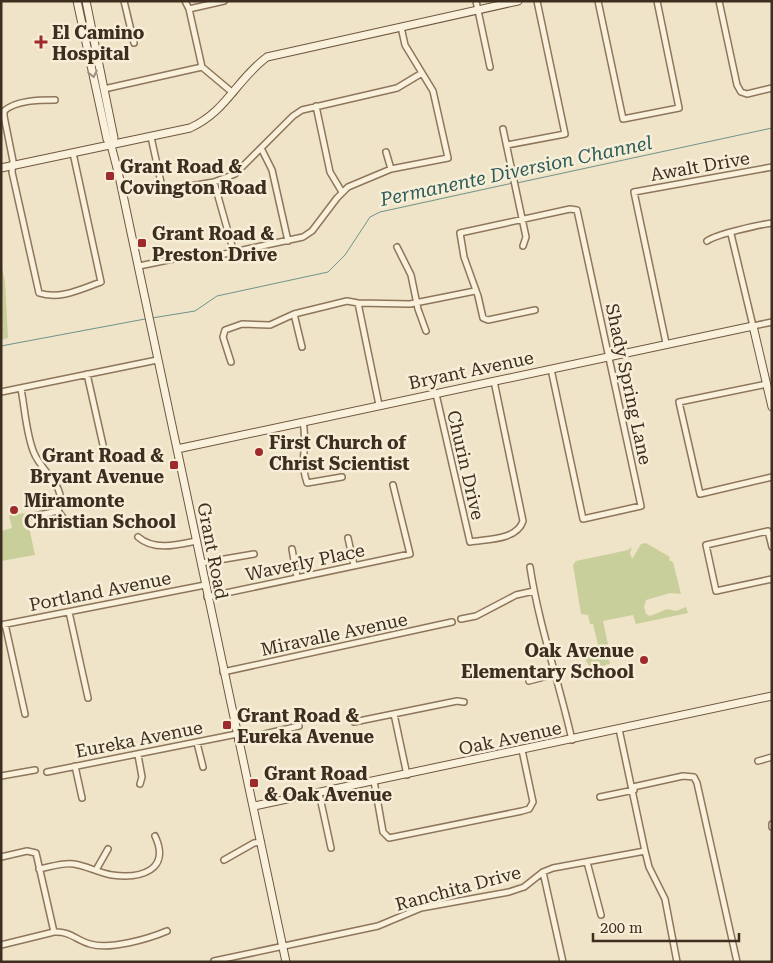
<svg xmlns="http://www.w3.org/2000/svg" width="773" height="963" font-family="'Roboto Serif',serif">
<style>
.green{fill:#c9cf9b}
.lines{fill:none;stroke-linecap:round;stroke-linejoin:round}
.stream{stroke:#6f938a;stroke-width:1}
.street-casing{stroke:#8d765c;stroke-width:8}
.secondary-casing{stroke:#6f573f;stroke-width:9}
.street{stroke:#faf1dc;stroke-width:5}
.secondary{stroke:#faf1dc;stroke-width:7}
.oneway{stroke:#9c907e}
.poi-dot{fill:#9e2a2b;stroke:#f7eed8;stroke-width:2}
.labels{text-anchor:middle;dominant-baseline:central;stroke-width:5;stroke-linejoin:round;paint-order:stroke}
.poi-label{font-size:18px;font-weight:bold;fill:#3d2e20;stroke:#f7eed8;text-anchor:start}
.street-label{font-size:18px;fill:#3d2e20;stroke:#f7eed8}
.water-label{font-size:19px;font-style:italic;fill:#2f5d5a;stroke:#f7eed8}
</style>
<rect width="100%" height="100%" fill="#f0e4c8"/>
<!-- green -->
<path class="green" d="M1,264l4,17 3,57 -7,2z
M18,511l1,3 7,-1 9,42 -34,6v-30l11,-3 -3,-12z
M646,543l24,14 -1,3 4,2 8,32 -11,-1 -24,7 -2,7 2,7 4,2 17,-7 9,2 10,-4 2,6 -52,11 -3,-9 -30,6 6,28h-10l-6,-25h-3l-2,-9 -7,-1 -8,-49 3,-4 52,-11 4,-3 -2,6 2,6 9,-15z
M592,649l8,5 7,-1 3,11c-8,1 -11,6 -18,8l-8,-15 5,-7z"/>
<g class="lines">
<!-- stream -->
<path class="stream" d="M517,183l255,-55
M152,318l43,-7 22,-15 111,-24 17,-17 25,-38 10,-5 133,-29
M1,346l144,-27"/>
<defs>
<path id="street" d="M124,1l10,42
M185,1l4,8 13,58 31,26
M476,1l14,66
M598,1l25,118 56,-11 -22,-107
M719,1l18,84 4,7 6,2 25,-6
M189,9l35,-8
M104,89l98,-22
M55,100c-15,0 -39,0 -51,11v5l9,45 -1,11 27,121c21,7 42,-4 62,-11l-28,-129
M316,106l14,66 12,20
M503,129l23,108 -3,9
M151,137l11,50 4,3 48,-8 21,-8 58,-58 9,-6 95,-22 25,-15
M507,145l58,-11 -28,-133
M261,148l11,22 16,71
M386,152l5,17
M214,182l20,71
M731,234l22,92 19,-4
M707,241c10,-7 51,-16 65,-18
M397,247l14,28 7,34 8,22
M139,266l34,-7 10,-5 10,4h13l97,-21 9,-6 25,-33 11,-11 43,-18 57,-11 -15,-67 -28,-46 -4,-18
M358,303l21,102
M535,310l-47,10 -5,-2 -5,-22 -14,-39 -4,-24 110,-24 7,1 64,296 -58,13 -32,-150
M294,314l8,33
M666,343l-32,-151 138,-25
M231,362l-8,-25 2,-7 17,-6 28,1 24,-11 53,-13 11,2 52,1 65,-13
M87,374l16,71
M767,384l-88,18 21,92 72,-17
M21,389c4,20 5,45 13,64 8,20 35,34 24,58l7,9
M1,392l156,-32
M436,394l34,148c18,-3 47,-2 53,-21l-29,-140
M303,422c5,23 -4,38 4,61l35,-6
M34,516l24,-5
M138,537c16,14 39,8 58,4
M348,538l6,27
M772,547l-4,-16 -62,14 10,46 56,-12
M292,549l5,28
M201,563l53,-9
M530,567c9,59 29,115 42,173
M207,597l203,-43 -17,-69
M69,612l19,86
M461,619l15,-3 40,-21 18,-4
M5,624l20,90
M1,625l204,-40
M223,672l229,-50
M529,681l26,-7
M394,714l13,61
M354,722l103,-21 7,1
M619,729l26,122 4,16 16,32 12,63
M238,740l61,-14
M197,743l6,24
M138,755l4,22 -2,7
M758,761l14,-4
M75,766l7,32
M47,772l190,-38
M1,776l34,-6
M374,781l9,51 6,6 133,-27 7,-2 4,-7 -11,-52
M633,787l50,-11 11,1 3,6 40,179
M319,793l12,55
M600,797l34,-7
M772,824v3
M1,857l26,-6 9,2 18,79 -53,13
M224,860l30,-17 7,-1
M587,862l14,53
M39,869c11,-2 25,-7 35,-5 13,2 25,9 38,11 29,4 59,-5 43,-39
M96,870l12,-21
M543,872l20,90
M54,932c16,-1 22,8 36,12 20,6 58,-5 77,-13
M214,961l164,-35 43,-18 88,-16 15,-5 19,-15 10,-4 92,-17"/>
<path id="secondary" d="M77,1l30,138 4,6 8,31 167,786
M86,1l28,137 -3,7
M1,168l189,-40c37,-17 46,-48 77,-71l251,-56
M177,449l576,-123 19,81
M254,806l518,-110"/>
</defs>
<!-- street casing -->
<use href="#street" class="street-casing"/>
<!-- secondary casing -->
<use href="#secondary" class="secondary-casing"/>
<!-- street -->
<use href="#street" class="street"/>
<!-- secondary -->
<use href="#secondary" class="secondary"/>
</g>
<!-- one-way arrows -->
<defs><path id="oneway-chevron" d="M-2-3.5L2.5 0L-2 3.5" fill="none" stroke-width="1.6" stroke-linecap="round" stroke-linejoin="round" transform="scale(1.25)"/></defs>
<use class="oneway" href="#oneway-chevron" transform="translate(93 74) rotate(78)"/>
<!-- markers -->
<g class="poi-dot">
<path d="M38.5 34.5h5v5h5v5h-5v5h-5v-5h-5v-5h5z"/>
<rect x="105" y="171" width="10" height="10" rx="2.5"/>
<rect x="137" y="238" width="10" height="10" rx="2.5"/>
<circle cx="259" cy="452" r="5"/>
<rect x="169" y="460" width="10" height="10" rx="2.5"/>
<circle cx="14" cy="510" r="5"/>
<circle cx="644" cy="660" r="5"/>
<rect x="222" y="720" width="10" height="10" rx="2.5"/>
<rect x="249" y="778" width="10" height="10" rx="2.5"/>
</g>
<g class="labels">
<!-- poi labels -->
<g class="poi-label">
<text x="52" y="32">El Camino<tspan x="52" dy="21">Hospital</tspan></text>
<text x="120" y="166">Grant Road &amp;<tspan x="120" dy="21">Covington Road</tspan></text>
<text x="152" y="233">Grant Road &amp;<tspan x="152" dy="21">Preston Drive</tspan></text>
<text x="269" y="442">First Church of<tspan x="269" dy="21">Christ Scientist</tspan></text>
<text x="164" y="455" text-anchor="end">Grant Road &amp;<tspan x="164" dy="21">Bryant Avenue</tspan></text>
<text x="24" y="500">Miramonte<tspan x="24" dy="21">Christian School</tspan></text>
<text x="634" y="650" text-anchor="end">Oak Avenue<tspan x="634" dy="21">Elementary School</tspan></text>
<text x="237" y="715">Grant Road &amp;<tspan x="237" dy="21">Eureka Avenue</tspan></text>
<text x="264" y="773">Grant Road<tspan x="264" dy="21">&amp; Oak Avenue</tspan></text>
</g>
<!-- street labels -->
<g class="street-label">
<text transform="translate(700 166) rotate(-10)">Awalt Drive</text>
<text transform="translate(471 370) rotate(-12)">Bryant Avenue</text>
<text transform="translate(629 384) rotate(78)">Shady Spring Lane</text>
<text transform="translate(466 465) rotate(77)">Churin Drive</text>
<text transform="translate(213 551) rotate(79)">Grant Road</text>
<text transform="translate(305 562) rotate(-12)">Waverly Place</text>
<text transform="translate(100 591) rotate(-11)">Portland Avenue</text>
<text transform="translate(334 634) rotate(-12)">Miravalle Avenue</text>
<text transform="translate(510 738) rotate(-12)">Oak Avenue</text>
<text transform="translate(139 739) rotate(-11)">Eureka Avenue</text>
<text transform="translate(458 888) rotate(-15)">Ranchita Drive</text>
</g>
<!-- water labels -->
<g class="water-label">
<text transform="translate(516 171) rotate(-12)">Permanente Diversion Channel</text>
</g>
</g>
<!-- border -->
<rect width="773" height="963" fill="none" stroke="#3d2e20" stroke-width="5"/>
<!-- scale -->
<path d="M593 933v8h146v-8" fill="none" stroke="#3d2e20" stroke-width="2.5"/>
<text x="600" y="933" font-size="15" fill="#3d2e20" stroke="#f7eed8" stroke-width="4" paint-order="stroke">200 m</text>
</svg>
